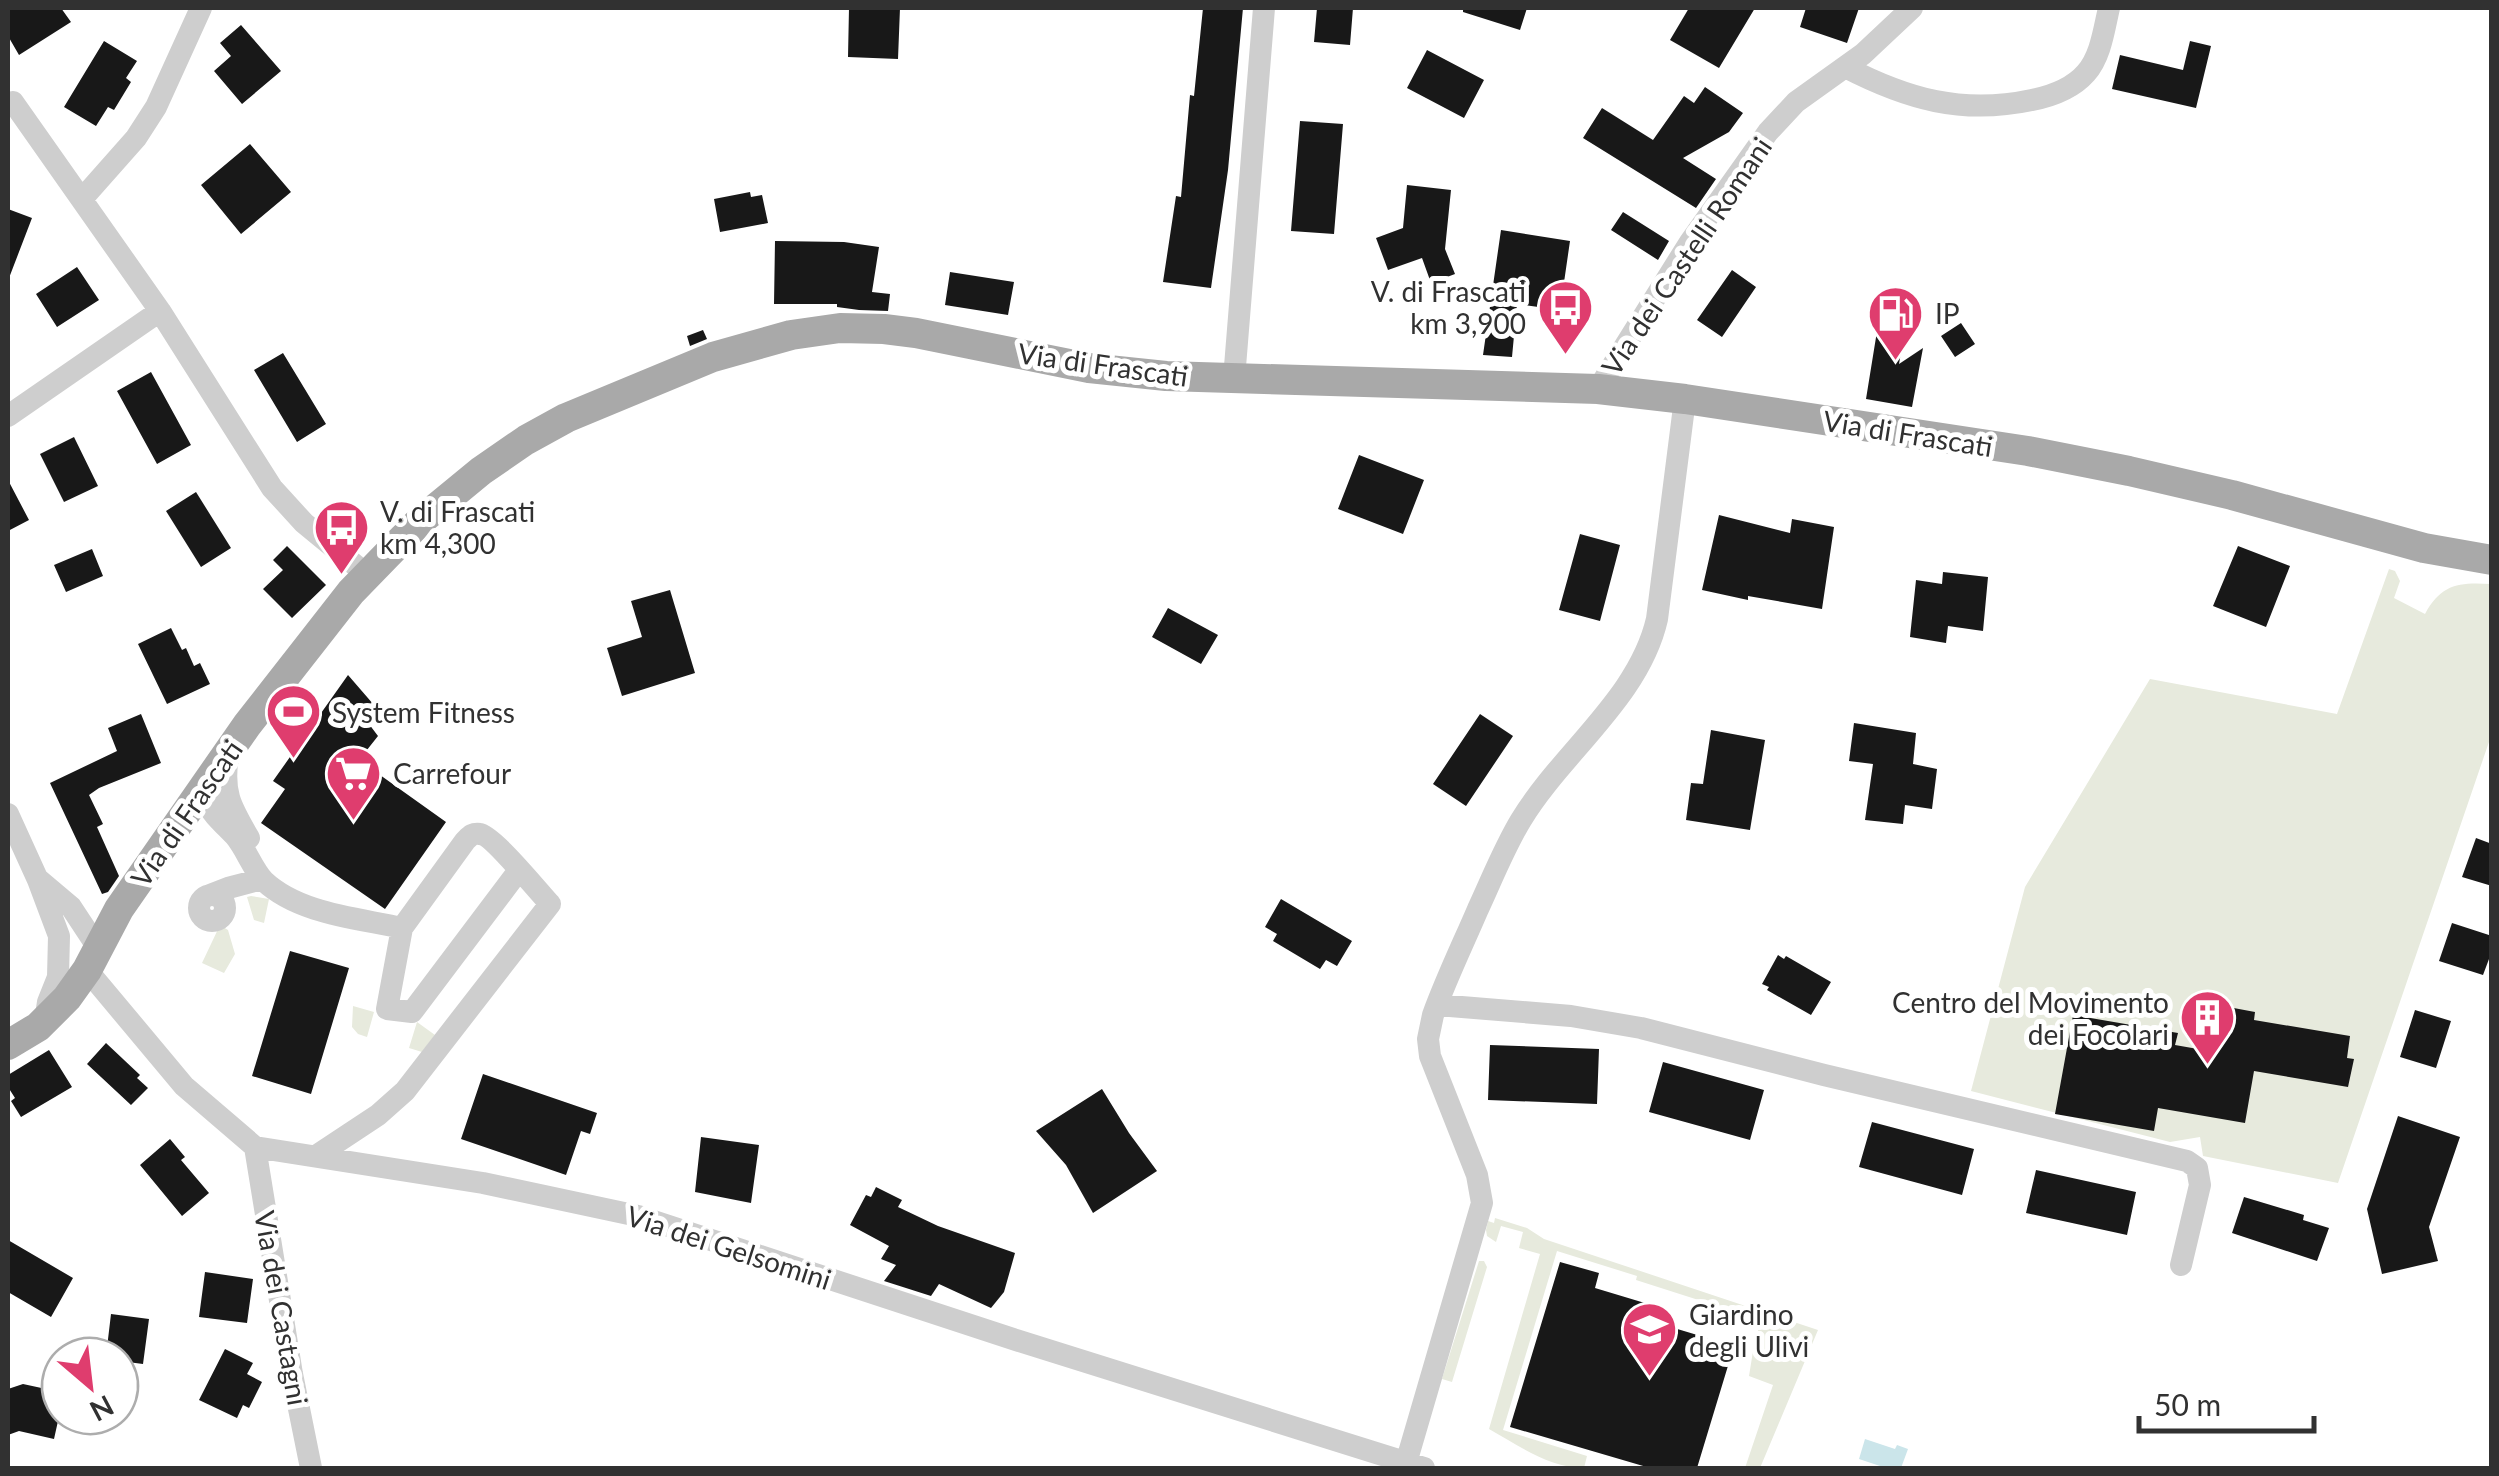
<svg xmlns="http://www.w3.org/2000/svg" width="2499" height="1476" font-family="Lato,sans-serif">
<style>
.green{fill:#e7eadd}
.water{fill:#cbe5ea}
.building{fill:#181818}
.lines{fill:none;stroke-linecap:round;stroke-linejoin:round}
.minor{stroke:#cecece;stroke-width:22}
.major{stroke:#a9a9a9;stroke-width:30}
.labels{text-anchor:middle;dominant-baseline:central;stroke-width:10;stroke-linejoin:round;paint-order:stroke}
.street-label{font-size:28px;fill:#313131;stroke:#fff}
.poi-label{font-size:28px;fill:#313131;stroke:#fff;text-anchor:start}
</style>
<rect width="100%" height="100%" fill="#fff"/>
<!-- green -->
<path class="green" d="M2389,569l6,2 5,10 -6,17 31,16c16,-30 34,-32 66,-30v152l-153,447 -135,-27 -3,-19 -30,5 -199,-51 54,-204 125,-208 187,35z
M251,896l18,3 -5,24 -10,-3 -7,-23z
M220,925l8,5 7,24 -11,19 -22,-10z
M353,1006l21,6 -7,25 -9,-3 -6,-7z
M417,1022l18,13 -13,17 -13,-4z
M1495,1218l32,10 17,11 274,91 -58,138h-15l28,-83 -24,-9 5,-31 7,-25 -125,-40 1,-4 -80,-25 -54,179 84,26 -3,12c-35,0 -66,-23 -95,-39l51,-175 -21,-6 4,-16 -22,-6 -5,16 -9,-6 -1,-6 2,-9 6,2z
M1479,1261h5l3,6 -35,115 -10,-3z"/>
<!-- water -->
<path class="water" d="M1865,1439l30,10 2,-4 11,4 -7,19h-15l-27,-9z"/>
<!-- building -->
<path class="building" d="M8,8h53l10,14 -52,33 -11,-19z
M849,8h51l-2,51 -50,-2z
M1203,8h40l-15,162 -17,118 -48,-6 13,-86 5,1 9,-102 4,1z
M1317,8h36l-3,37 -36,-3z
M1463,8h64l-7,22 -57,-18z
M1689,8h66l-36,60 -49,-28z
M1806,8h53l-12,35 -47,-16z
M241,25l40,46 -39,33 -28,-33 17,-15 -11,-13z
M104,41l33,20 -11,17 5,4 -17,28 -6,-3 -12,19 -32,-19z
M2190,41l21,5 -15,62 -84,-19 8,-34 63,15z
M1427,50l57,30 -20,38 -57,-30z
M1705,87l38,26 -14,19 -46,26 33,21 -20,29 -113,-70 19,-30 51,32 31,-44 10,7z
M1300,121l43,3 -9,110 -43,-3z
M250,144l41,48 -50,42 -40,-49z
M1407,185l44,5 -6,59 10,25 -24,9 -9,-25 -34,12 -12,-32 27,-10z
M750,192l1,5 11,-2 6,28 -48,9 -6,-33z
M8,209l24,9 -23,60h-1z
M1623,212l46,29 -11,19 -47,-30z
M1501,230l69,11 -10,69 -43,-6 -5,53 -29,-2z
M775,241l69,1 35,5 -7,45 18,2 -2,17 -29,-1 -22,-3v-3h-63z
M77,267l22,33 -42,27 -21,-33z
M1732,270l24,17 -34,50 -25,-17z
M950,272l64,10 -6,33 -63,-10z
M1961,323l14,21 -20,13 -14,-21z
M1878,325l27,3 -6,36 24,-16 -11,59 -46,-8z
M703,330l4,9 -17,7 -3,-10z
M283,353l43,71 -29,18 -43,-72z
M151,372l40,73 -34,19 -40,-73z
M74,437l24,49 -34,16 -24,-48z
M1359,455l65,25 -21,54 -65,-25z
M8,480l21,40 -21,11z
M196,492l35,56 -30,19 -35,-56z
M1719,515l71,18 2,-14 42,8 -12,82 -74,-13v4l-46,-10z
M1580,534l40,11 -20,76 -41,-11z
M287,546l39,39 -34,33 -29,-29 20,-19 -10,-10z
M2238,546l52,20 -24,61 -53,-21z
M92,549l11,27 -37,16 -12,-27z
M1943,572l45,5 -5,54 -35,-5 -2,17 -36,-6 6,-57 26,4z
M670,590l25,83 -73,23 -15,-48 35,-11 -11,-36z
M1168,608l50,27 -17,29 -49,-27z
M171,628l11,22 4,-2 8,18 6,-3 10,21 -43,20 -29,-60z
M348,675l32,37 -11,12 9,12 -19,24 87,62 -61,87 -124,-86 24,-34 -12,-8z
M141,714l20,49 -62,25 -10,7 14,29 -6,3 22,49 -11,16 -6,2 -52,-111 67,-32 -9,-23z
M1480,714l33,22 -47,70 -33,-22z
M1854,723l62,10 -3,31 24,5 -5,40 -27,-4 -2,19 -38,-4 8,-56 -24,-3z
M1711,730l54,10 -15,90 -64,-10 5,-37 12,1z
M2476,838l16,6v42l-30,-9z
M1281,899l71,42 -15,25 -11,-6 -6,9 -47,-28 4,-7 -12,-7z
M2452,923l40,13v15l-9,24 -44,-14z
M290,951l59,17 -38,126 -59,-18z
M1778,955l6,4 2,-3 45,26 -20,33 -44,-25 2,-3 -7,-3z
M2223,1006l32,6 -1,8 96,16 -3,22 7,1 -6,28 -94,-16 -9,52 -87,-15 -4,23 -99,-17 18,-99 105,18 -3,12 40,7z
M2415,1010l36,11 -15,47 -36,-11z
M106,1043l34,32 -3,3 11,10 -17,17 -44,-41z
M1490,1045l109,4 -2,55 -109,-4z
M49,1050l23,37 -51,30 -10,-16 4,-3 -7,-11v-12z
M1663,1062l101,28 -14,50 -101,-28z
M483,1074l114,39 -7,21 -9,-3 -15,44 -105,-36z
M1102,1089l27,44 28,38 -64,42 -27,-48 -30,-34z
M2398,1116l62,21 -31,90 9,34 -56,13 -15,-65z
M1872,1122l102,27 -12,46 -103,-28z
M701,1137l58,8 -8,58 -56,-11z
M170,1139l15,18 -4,3 28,33 -27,23 -42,-51z
M2036,1170l100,22 -9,43 -101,-22z
M876,1187l26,13 -4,7 40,19 77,27 -11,39 -13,16 -52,-24 -8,12 -47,-15 12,-16 -15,-6 8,-13 -39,-21 16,-30 5,2z
M2244,1197l60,18 -1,5 26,8 -12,33 -85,-28z
M8,1240l65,38 -22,39 -43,-25z
M1560,1262l39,11 -4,15 73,22 -4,15 70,21 -37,122h-47l-140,-41z
M205,1272l48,7 -6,44 -48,-6z
M111,1314l38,5 -6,45 -23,-3v-5h-14z
M225,1349l28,14 -6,11 15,8 -13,26 -6,-3 -6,13 -38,-18z
M23,1384l37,8v20l-6,27 -35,-8 -11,4v-46z"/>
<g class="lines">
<!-- minor -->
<path class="minor" d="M1845,67c62,32 117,48 187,33 20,-4 40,-11 54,-27 15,-17 18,-44 23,-65
M13,102l147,209 112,177 32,35 62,51
M82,199l54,-61 20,-31 45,-99
M1234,379l30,-371
M1598,389l92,-147 78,-110 28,-30 67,-48 49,-46
M8,416l152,-105
M228,756c-6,37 3,51 21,82
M205,785c1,29 13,32 30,51 11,13 18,34 29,45 35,33 94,37 138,47
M8,814l30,66 21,56 -1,41 -10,25 -3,20
M39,880l32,27 27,41
M210,895l18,-7 34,-9
M199 908a13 13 0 1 1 26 0a13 13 0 1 1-26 0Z
M87,970l97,116 71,61 228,36 155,33 378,124 408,128
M1437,1005l134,11 70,12 183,47 363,86 10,7 3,17 -19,80
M255,1147l37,227 19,94
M316,1156l62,-41 27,-24 145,-187c-11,-12 -58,-69 -70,-70 -8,-1 -10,2 -15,7l-63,87 -15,81 25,3 107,-142
M1406,1463l76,-260 -5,-28 -47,-119 -2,-17 5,-24c13,-36 30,-71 45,-106 14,-30 26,-61 43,-89 41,-68 118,-122 136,-201l28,-220"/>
<!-- major -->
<path class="major" d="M8,1045l30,-18 29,-29 20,-28 32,-61 128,-184 104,-133 68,-70 62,-51 45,-31 40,-22 147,-61 78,-22 49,-7 44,1 32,4 173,35 77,8 432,13 87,10 343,52 101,20 103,24 192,53 68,12"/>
</g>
<!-- icons -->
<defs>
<symbol id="bus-pin" viewBox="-11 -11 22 30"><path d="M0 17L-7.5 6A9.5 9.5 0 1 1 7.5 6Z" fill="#df3d6e" stroke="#fff"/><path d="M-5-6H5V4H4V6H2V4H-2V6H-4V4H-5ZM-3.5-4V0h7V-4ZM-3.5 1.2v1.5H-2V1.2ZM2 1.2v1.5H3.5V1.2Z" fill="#fff"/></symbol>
<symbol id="fuel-pin" viewBox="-11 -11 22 30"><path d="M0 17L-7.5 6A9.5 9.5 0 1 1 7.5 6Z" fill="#df3d6e" stroke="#fff"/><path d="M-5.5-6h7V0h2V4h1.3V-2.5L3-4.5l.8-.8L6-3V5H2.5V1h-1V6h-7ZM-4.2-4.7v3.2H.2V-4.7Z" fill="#fff"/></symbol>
<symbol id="stadium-pin" viewBox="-11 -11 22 30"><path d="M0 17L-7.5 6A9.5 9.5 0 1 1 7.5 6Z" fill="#df3d6e" stroke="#fff"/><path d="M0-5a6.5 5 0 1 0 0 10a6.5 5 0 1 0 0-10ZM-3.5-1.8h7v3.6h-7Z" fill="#fff"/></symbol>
<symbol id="supermarket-pin" viewBox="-11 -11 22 30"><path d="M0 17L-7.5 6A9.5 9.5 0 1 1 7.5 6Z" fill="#df3d6e" stroke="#fff"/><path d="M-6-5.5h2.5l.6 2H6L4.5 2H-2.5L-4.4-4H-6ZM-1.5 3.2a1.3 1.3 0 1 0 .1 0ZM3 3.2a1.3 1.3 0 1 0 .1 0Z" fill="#fff"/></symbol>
<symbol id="building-pin" viewBox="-11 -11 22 30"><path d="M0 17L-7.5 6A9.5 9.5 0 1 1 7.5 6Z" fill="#df3d6e" stroke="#fff"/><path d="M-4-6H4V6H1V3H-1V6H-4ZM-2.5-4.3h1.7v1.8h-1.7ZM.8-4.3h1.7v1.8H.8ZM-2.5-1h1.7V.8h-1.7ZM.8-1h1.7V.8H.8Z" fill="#fff"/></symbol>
<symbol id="school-pin" viewBox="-11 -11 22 30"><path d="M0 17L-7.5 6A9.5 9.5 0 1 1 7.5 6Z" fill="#df3d6e" stroke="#fff"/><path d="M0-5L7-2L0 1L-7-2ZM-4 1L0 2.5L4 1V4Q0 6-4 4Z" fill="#fff"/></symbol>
</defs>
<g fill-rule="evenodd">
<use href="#bus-pin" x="1534" y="276" width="63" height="86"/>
<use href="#fuel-pin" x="1864" y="282" width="63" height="86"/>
<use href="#bus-pin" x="310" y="496" width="63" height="86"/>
<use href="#stadium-pin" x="262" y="680" width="63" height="86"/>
<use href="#supermarket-pin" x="322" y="742" width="63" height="86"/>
<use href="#building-pin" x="2176" y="986" width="63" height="86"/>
<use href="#school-pin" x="1618" y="1298" width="63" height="86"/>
</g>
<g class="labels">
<!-- street labels -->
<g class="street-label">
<text transform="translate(1686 256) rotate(-56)">Via dei Castelli Romani</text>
<text transform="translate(1103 364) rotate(8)">Via di Frascati</text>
<text transform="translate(1908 433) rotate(9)">Via di Frascati</text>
<text transform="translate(186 813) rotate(-55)">Via di Frascati</text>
<text transform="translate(729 1247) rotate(18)">Via dei Gelsomini</text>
<text transform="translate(282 1308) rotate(80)">Via dei Castagni</text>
</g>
<!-- poi labels -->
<g class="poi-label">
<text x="1526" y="291" text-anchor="end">V. di Frascati<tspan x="1526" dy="32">km 3,900</tspan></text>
<text x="1935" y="313">IP</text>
<text x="380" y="511">V. di Frascati<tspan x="380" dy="32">km 4,300</tspan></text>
<text x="332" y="712">System Fitness</text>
<text x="393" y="773">Carrefour</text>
<text x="2169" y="1002" text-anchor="end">Centro del Movimento<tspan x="2169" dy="32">dei Focolari</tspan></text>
<text x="1689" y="1314">Giardino<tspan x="1689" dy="32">degli Ulivi</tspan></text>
</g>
</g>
<!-- border -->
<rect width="2499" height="1476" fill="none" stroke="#313131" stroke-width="20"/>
<!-- north arrow -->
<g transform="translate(90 1386) rotate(152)"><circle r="48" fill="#ffffff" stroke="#adadad" stroke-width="2.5"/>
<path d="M0-8L18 38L0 25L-18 38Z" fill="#df3d6e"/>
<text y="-15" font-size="28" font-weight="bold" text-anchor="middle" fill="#313131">N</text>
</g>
<!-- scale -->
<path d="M2139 1416v15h175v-15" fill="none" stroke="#313131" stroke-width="5"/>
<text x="2154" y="1416" font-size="30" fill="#313131" stroke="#ffffff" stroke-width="8" paint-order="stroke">50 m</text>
</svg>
